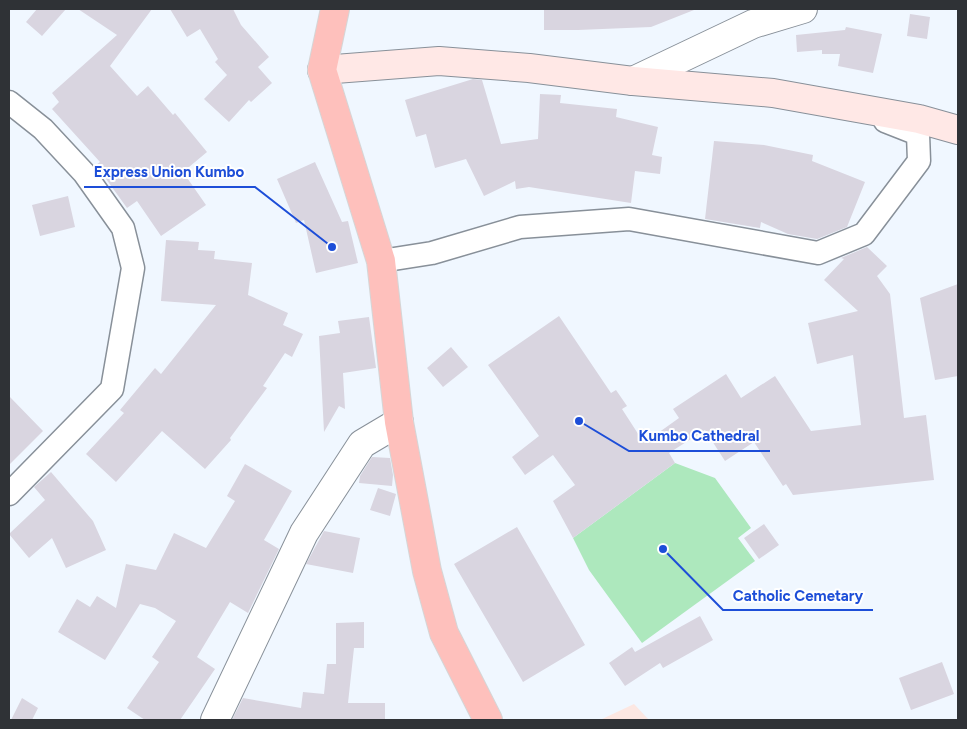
<svg xmlns="http://www.w3.org/2000/svg" width="967" height="729" font-family="Figtree,sans-serif">
<style>
.education{fill:#fce7e2}
.green{fill:#ade8bd}
.building{fill:#d9d5e0}
.lines{fill:none;stroke-linecap:round;stroke-linejoin:round}
.minor-casing{stroke:#889099;stroke-width:25}
.tertiary-casing{stroke:#889099;stroke-width:30}
.secondary-casing{stroke:#889099;stroke-width:30}
.trunk-casing{stroke:#d5d6d7;stroke-width:30}
.minor{stroke:#fff;stroke-width:22}
.tertiary{stroke:#fff;stroke-width:28}
.secondary{stroke:#ffe8e6;stroke-width:28}
.trunk{stroke:#fec0bc;stroke-width:28}
.leader{fill:none;stroke:#1d4ed8;stroke-width:2}
.callout-dot{fill:#1d4ed8;stroke:#fff;stroke-width:2}
.callout-label{font-size:15px;text-anchor:middle;font-weight:bold;fill:#1d4ed8;stroke:#fff;stroke-width:4;stroke-linejoin:round;paint-order:stroke}
</style>
<rect width="100%" height="100%" fill="#f0f7ff"/>
<!-- education -->
<path class="education" d="M634,704l15,16h-49z"/>
<!-- green -->
<path class="green" d="M675,463l40,15 36,50 -13,10 17,23 -113,82 -53,-73 -16,-32z"/>
<!-- building -->
<path class="building" d="M37,9h29l-24,27 -16,-14z
M78,9h74l-42,57 27,30 11,-10 25,29 2,-2 32,39 -24,20 23,33 -45,31 -24,-35 -10,7 -31,-43 4,-3 -48,-53 7,-7 -7,-9 65,-58z
M170,9h63l8,16 28,32 -11,10 14,16 -21,19 -2,-2 -20,22 -25,-23 23,-24 -12,-13 3,-3 -18,-30 -13,8z
M544,9h150v1l-43,17 -73,3h-34z
M910,14l20,3 -3,22 -20,-3z
M846,27l36,7 -9,39 -35,-7 2,-12h-18v-4l-25,2 -1,-17 49,-5z
M473,79l9,1 19,64 37,-5 2,-45 21,1 -1,8 57,6 -1,8 42,10 -6,28 10,2 -2,17 -25,-3 -4,32 -102,-16 -13,2 -1,-8 -31,15 -18,-37 -31,9 -9,-34 -10,3 -11,-37z
M714,141l50,4 49,10 -1,6 53,21 -18,45 -30,12 -29,-5 -27,-12 -1,6 -55,-9z
M315,162l27,60 6,-1 10,42 -42,10 -12,-53 -8,3 -19,-44z
M68,196l7,31 -35,9 -8,-31z
M166,240l33,2 -1,8 17,1 -1,8 38,4 -4,32 40,18 -5,12 20,9 -11,23 -7,-4 -22,33 4,2 -37,50 1,2 -26,29 -43,-38 -46,51 -30,-28 38,-41 -4,-3 35,-42 6,6 55,-69 -55,-4z
M867,247l20,19 -10,10 13,18 14,124 22,-3 8,65 -141,15 -7,-11 -3,2 -29,-44 -29,19 -20,-31 -36,23 6,10 -102,75 -20,-37 22,-16 -22,-30 -28,20 -13,-18 27,-21 -51,-71 71,-49 52,77 5,-3 11,16 -5,3 22,34 35,-25 -6,-9 53,-35 15,24 34,-22 36,55 50,-6 -8,-70 -36,9 -9,-41 50,-12 -34,-31 20,-21 -3,-1z
M958,284v92l-23,4 -15,-82z
M369,317l7,51 -33,5 2,36 -6,-3 -15,26 -5,-96 21,-3 -2,-12z
M451,347l17,20 -25,20 -16,-19z
M9,396l34,35 -34,34z
M372,457l18,1 3,17 -1,11 -33,-3 1,-7z
M245,464l47,27 -28,49 15,9 -31,64 -18,-11 -33,55 18,12 -35,51h-35l-18,-12 32,-46 -7,-5 24,-36 -21,-13 -15,-4 -35,56 -47,-28 19,-33 13,8 7,-11 19,12 10,-44 30,6 18,-37 32,15 29,-47 -8,-5z
M51,472l42,49 13,29 -40,18 -14,-30 -23,20 -20,-24 36,-34 -11,-13z
M378,488l18,6 -6,22 -20,-6z
M764,524l15,21 -20,14 -15,-21z
M517,527l68,118 -62,37 -69,-118z
M324,531l36,7 -7,35 -47,-9z
M700,616l13,24 -50,28 -3,-5 -35,23 -16,-23 23,-16 3,5z
M364,622v26h-10l-6,55h37v17h-153l11,-22 58,10 2,-16 21,2 3,-30h9v-41z
M942,662l12,32 -43,16 -12,-32z
M22,698l16,10 -6,12h-21z"/>
<g class="lines">
<defs>
<path id="minor" d="M9,102l34,27 41,44 39,55 10,40 -21,121 -103,105
M381,261l51,-8 88,-26 109,-8 189,34 46,-19 55,-73 -1,-27 -33,-13"/>
<path id="tertiary" d="M633,81l120,-57 50,-15
M215,720l89,-187 58,-89 37,-22"/>
<path id="secondary" d="M322,70l117,-9 90,7 104,13 140,12 146,26 39,11"/>
<path id="trunk" d="M335,9l-13,61 59,191 18,161 28,149 17,62 44,87"/>
</defs>
<!-- minor casing -->
<use href="#minor" class="minor-casing"/>
<!-- tertiary casing -->
<use href="#tertiary" class="tertiary-casing"/>
<!-- secondary casing -->
<use href="#secondary" class="secondary-casing"/>
<!-- trunk casing -->
<use href="#trunk" class="trunk-casing"/>
<!-- minor -->
<use href="#minor" class="minor"/>
<!-- tertiary -->
<use href="#tertiary" class="tertiary"/>
<!-- secondary -->
<use href="#secondary" class="secondary"/>
<!-- trunk -->
<use href="#trunk" class="trunk"/>
</g>
<!-- callouts -->
<path class="leader" d="M332 247L255 187H84M579 421L629 451H770M663 549L723 610H873"/>
<g class="callout-dot">
<circle cx="332" cy="247" r="5"/>
<circle cx="579" cy="421" r="5"/>
<circle cx="663" cy="549" r="5"/>
</g>
<g class="callout-label">
<text x="169" y="177">Express Union Kumbo</text>
<text x="699" y="441">Kumbo Cathedral</text>
<text x="798" y="601">Catholic Cemetary</text>
</g>
<!-- border -->
<rect width="967" height="729" fill="none" stroke="#2f3236" stroke-width="20"/>
</svg>
